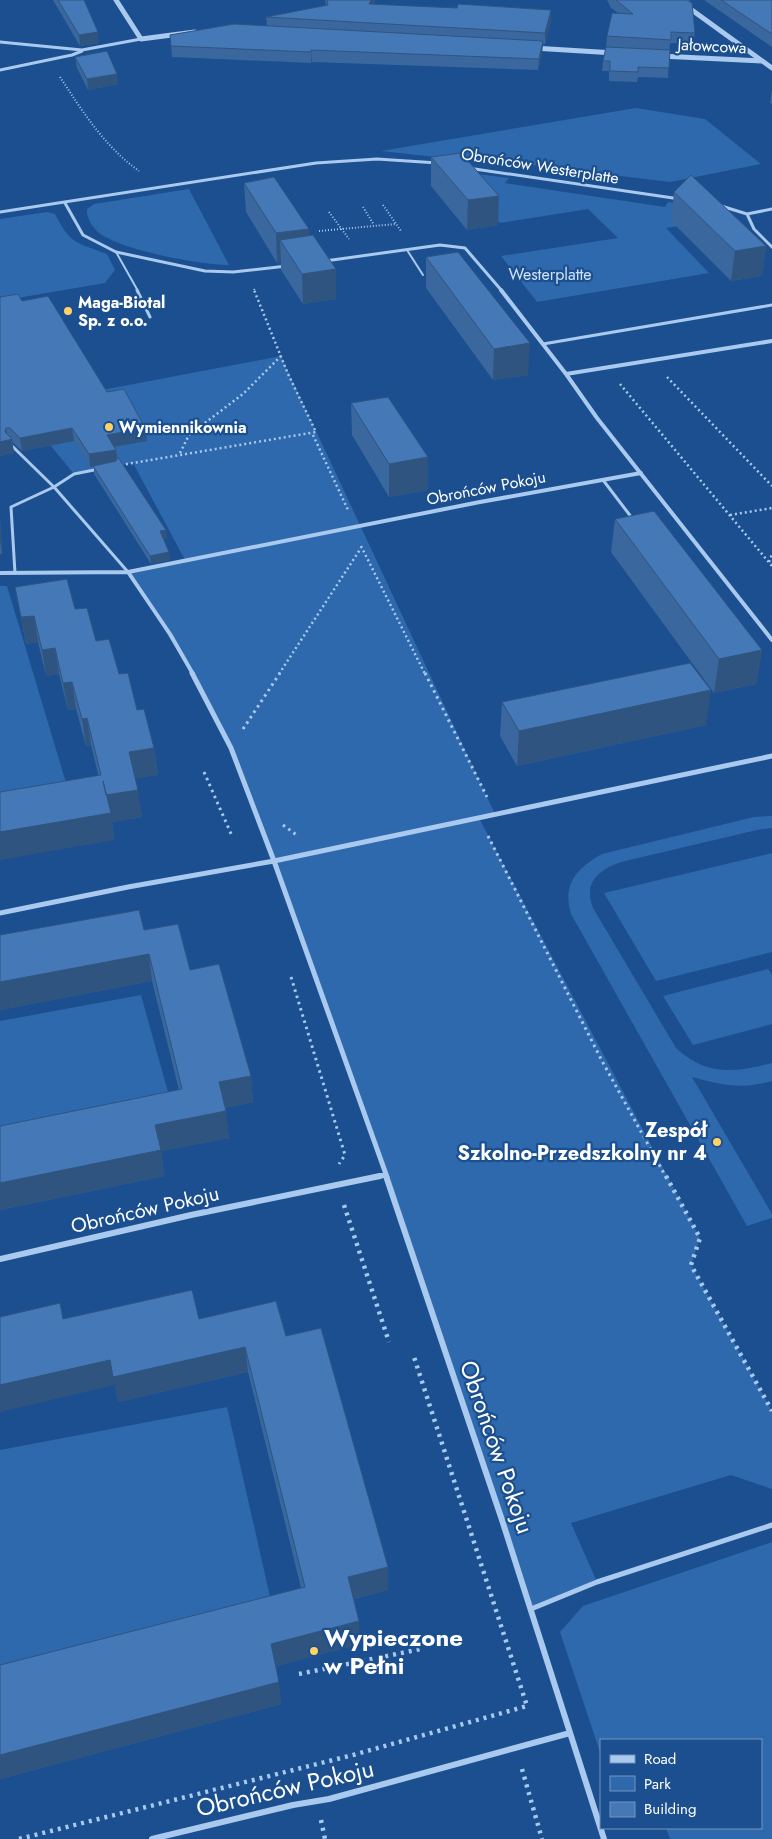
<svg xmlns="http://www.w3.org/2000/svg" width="772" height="1839" font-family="Jost,sans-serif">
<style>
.green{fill:#2e69ad}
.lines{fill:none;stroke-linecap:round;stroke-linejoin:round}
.path-far3{stroke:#a9c9ee;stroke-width:2;stroke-dasharray:1 2;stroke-linecap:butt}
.path-far2{stroke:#a9c9ee;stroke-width:2.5;stroke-dasharray:2 3;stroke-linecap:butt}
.path-far1{stroke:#a9c9ee;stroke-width:3;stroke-dasharray:2.5 4;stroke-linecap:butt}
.path{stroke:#a9c9ee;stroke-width:4.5;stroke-dasharray:3 5;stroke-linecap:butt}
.service-far2{stroke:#a9c9ee;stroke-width:2}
.service-far1{stroke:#a9c9ee;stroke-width:3}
.service{stroke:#a9c9ee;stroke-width:5}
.minor-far3{stroke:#a9c9ee;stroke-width:3}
.minor-far2{stroke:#a9c9ee;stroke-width:4}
.minor-far1{stroke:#a9c9ee;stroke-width:5}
.minor{stroke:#a9c9ee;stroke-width:6}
.tertiary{stroke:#a9c9ee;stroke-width:5}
.wall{fill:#3a679d}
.shaded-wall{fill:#305480}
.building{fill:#4478b7;stroke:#305480}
.poi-dot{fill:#ffd166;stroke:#1b4f8f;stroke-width:2}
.labels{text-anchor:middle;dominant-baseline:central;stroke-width:4.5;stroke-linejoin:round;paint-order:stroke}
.far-street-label{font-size:16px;fill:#fff;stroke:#1b4f8f}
.far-park-label{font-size:16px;fill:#cfe3fa;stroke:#1b4f8f}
.far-poi-label{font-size:16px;font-weight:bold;fill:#fff;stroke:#1b4f8f;text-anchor:start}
.poi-label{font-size:20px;font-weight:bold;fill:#fff;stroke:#1b4f8f;text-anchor:end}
.street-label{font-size:20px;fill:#fff;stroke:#1b4f8f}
.near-street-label{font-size:24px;fill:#fff;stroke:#1b4f8f}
.near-poi-label{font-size:24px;font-weight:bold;fill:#fff;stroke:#1b4f8f;text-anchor:start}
</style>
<rect width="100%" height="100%" fill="#1b4f8f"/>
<!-- green -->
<path class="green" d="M636,108l69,11 56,45 -91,18 -222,-27 -4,3 -63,-7z
M453,171l56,7 -4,5 160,24 3,-5 44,6 17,10 -63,10 43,45 -172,29 -36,-46 117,-18 -30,-29 -88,14z
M189,189l40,76c-28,0 -110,-15 -131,-33 -6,-5 -12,-15 -11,-23l7,-5z
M47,212l8,2c16,31 21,28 52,40l8,16 -10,13 -105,18v-82z
M281,356l214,458 -16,4 221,420 -9,27 81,146v78l-41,-14 -160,48 26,59 -66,27 -145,-434 -155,-427 -29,-58 -74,-118 57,-12 -52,-97 -59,11 -56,-68z
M0,586h7l60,200 -67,15z
M772,816v12l-15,2 -136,32c-22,8 -38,20 -28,46l83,140c30,28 59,25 96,15v18c-33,9 -49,4 -80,-4l80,137v4l-25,8 -176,-312c-9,-30 6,-46 31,-60l152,-37z
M772,853v99l-116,29 -52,-88z
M768,969l4,6v49l-79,21 -30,-49z
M141,995l30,108 -171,34v-116z
M227,1407l44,194 -271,68v-219z
M772,1542v297h-102l-4,-11h95v-88h-160v15l-41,-123 23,-26z"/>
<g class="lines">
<!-- path-far3 -->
<path class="path-far3" d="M60,77c23,35 44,69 79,94
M383,205l18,26
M363,207l11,18
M329,212l20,27
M319,231l77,-7
M254,289l1,2"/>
<!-- path-far2 -->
<path class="path-far2" d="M667,377l105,109
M620,384l152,182
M313,435l35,75
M180,453l9,-18 54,-41 38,-38
M121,465l195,-33 -28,-58 -34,-84
M730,515l42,-7
M361,546l64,128
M769,562l3,-8
M279,674l82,-126"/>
<!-- path-far1 -->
<path class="path-far1" d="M425,673l62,124
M243,729l37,-56
M204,772l28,64
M283,825l15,11
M488,836l114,225 64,116
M291,977l54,178 -6,9"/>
<!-- path -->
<path class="path" d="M666,1176l34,62 -9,27 81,146
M344,1205l45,137
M299,1674l122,-25
M522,1769l20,70
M321,1820l4,19
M19,1839l334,-84 174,-49 -113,-349"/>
<!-- service-far2 -->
<path class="service-far2" d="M407,250l16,25
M116,252l22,39"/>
<!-- service-far1 -->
<path class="service-far1" d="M137,290l13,27
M543,344l229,-39
M11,445l43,42 74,85
M603,480l29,38
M15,573l-4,-66 43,-20 20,-13 25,-5"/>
<!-- service -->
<path class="service" d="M531,1609l66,-27 175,-57"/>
<!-- minor-far3 -->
<path class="minor-far3" d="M0,42l82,8 59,-11
M0,70l72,-15 10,-4
M468,168l212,31
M65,203l18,32 33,17 89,19 28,1 54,-6
M718,205l29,9 25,-5
M0,212l316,-49 61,-4 61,4
M747,214l7,15 18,18
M325,261l115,-16 25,3 37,43"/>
<!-- minor-far2 -->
<path class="minor-far2" d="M501,290l65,84 31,44 175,222
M566,374l206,-33
M128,572l42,62 23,40
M0,573l128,-1 352,-70 161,-29"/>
<!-- minor-far1 -->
<path class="minor-far1" d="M192,673l39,75 43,113 113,316
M0,913l128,-26 146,-26 498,-105
M374,1177l12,-2"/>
<!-- minor -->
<path class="minor" d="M386,1176l116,344 102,319
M0,1259l191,-44 189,-39
M152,1839l141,-34 36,-6 241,-66"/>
<!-- tertiary -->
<path class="tertiary" d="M116,0l25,39 54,-7
M678,0l94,68
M533,48l82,5
M660,56l102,5"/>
</g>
<!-- wall -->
<path class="wall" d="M53,0h31l15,43 -19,3z
M325,0h50l-1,4 177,17 -6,23h-2l-1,9 -4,17 -226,-8 -1,1 -139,-6 -2,-22 97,-9 -1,-9 60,-11z
M607,0h83l5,33 -2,11 -23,-1 -2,35 -30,-1 -1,5 -28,-1v-10h-7l1,-10 3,-14 1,-11 11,-23 -7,-5z
M704,0h68v47z
M75,57l43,27 -30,6 -11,-22z
M772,90v14l-2,-1z
M431,157l67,68 -31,5 -36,-44z
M244,183l65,46v7l27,33v30l-33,5 -22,-34v-7h-4l-31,-51z
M674,192l92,54 -4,30 -31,5 -60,-60z
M426,257l102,118 -35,5 -67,-92z
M0,297l22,4 85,91 38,36 2,13 -32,6 3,12 49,79 -4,1 7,21 -19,4 -57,-90v-7h-4l-16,-26 -52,10 -10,-9 2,11 -14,3z
M351,403l77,54v33l-39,7 -37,-62z
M0,518l2,36h-2z
M615,519l147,131 -6,34 -42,9 -103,-141z
M15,587l60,22 44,65 18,36 17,38 4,27 -23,3 7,39 -30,5 2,18 -23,-95 -5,1 -10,-37 -8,1 -9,-36 -13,2 -8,-34 -12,2z
M502,702l204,23 -189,41 -17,-30z
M144,930l46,40 61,106 2,26 -28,6 4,30 -68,13 3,25 -164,34v-84l179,-36 -27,-109 -152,29v-75z
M64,1319h135l87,17 102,254 -34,9 6,45 -84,22 5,38 -281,75v-114l301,-77 -53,-216 -130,30 -3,-17z"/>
<!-- shaded-wall -->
<path class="shaded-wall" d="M371,0h4l-6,16v-12z
M551,10v11l-6,23v-11z
M98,32l1,11 -19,3 -1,-11z
M543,41l-1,12 -4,17 1,-11z
M311,50l1,12 -1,1z
M117,74l1,10 -30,6 -1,-11z
M499,196l-1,29 -31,5 1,-30z
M309,229l1,30 -30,-19 1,23h-4l-1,-30z
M766,246l-4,30 -31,5 4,-30z
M336,269v30l-33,5 -1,-30z
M530,343l-2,32 -35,5 1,-31z
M6,428l2,12 4,-1 2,14 -14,3v-14z
M72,428l2,13 -52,10 -2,-13z
M145,428l2,13 -39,7 -1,-13z
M116,450l2,13 -28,4 -1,-13z
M428,457v33l-39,7v-33z
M0,518l2,36 -2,-12z
M166,530l1,8 -6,1 -1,-8z
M169,552l1,8 -19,4 -1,-8z
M34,616l4,26 -12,2 -5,-27z
M55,648l4,26 -13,2 -4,-26z
M762,650l-6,34 -42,9 5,-34z
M72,682l4,27 -8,1 -5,-27z
M711,690l-5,35 -189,41 2,-35z
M87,718l4,27 -5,1 -4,-27z
M154,748l4,27 -26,4 -3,-27z
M138,790l4,27 -30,5 2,18 -114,20v-28l106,-37z
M149,954l3,27 -152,29v-28z
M251,1076l2,26 -31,7 -3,-27z
M226,1111l3,27 -68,13 3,25 -164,34v-27l155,-58z
M245,1347l3,25 -130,30 -3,-17 -115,27v-27l110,-25z
M388,1567v23l-39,10 -1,-23z
M359,1621l1,23 -87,23 -2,-23z
M279,1682l2,22 -281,75v-24z"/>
<!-- building -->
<path class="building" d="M58,0h26l14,32 -19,3z
M327,0h44l-2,4 88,4 1,-4 93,6 -6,23 -279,-16 62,-12z
M616,0h71l5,3 3,30 -24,-1v8l-64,-4 5,-23 21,1z
M721,0h51v34z
M234,24l309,17 -4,18 -228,-9v2l-140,-6 -1,-11z
M606,47l64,3 -1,18 -31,-1v5l-28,-1v-10h-7z
M107,51l10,23 -30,5 -12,-22z
M461,153l38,43 -31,4 -37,-43z
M691,175l75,71 -31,5 -61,-59z
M274,177l35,52 -33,4 -32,-50z
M313,235l23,34 -34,5 -22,-34z
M458,252l72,91 -36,6 -68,-92z
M18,294l4,7 26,-5 59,96 17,-3 21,39 -38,7 9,15 -27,4 -17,-26 -52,10 -10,-10h-4l-1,4 7,7 -12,3v-145z
M388,397l40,60 -39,7 -38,-61z
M118,457l48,73 -6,1 9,21 -19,4 -57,-90 23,-5z
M654,511l108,139 -43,9 -104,-140z
M67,579l8,30 12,-1 9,33 13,-2 10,35 9,-1 9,37 7,-1 10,39 -25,4 9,38 -32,5 -3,-14 8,32 -111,19v-40l101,-17 -14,-57 -5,1 -10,-37 -9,1 -8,-35 -13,2 -8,-34 -13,1 -6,-30z
M690,663l21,27 -192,41 -17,-29z
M139,910l5,20 34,-6 12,46 29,-6 32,112 -32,6 7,29 -71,14 6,25 -161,33v-57l182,-37 -33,-135 -149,28v-47z
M192,1290l7,29 77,-18 10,35 35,-8 67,239 -40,10 11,44 -88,23 8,38 -279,73v-90l305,-78 -60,-240 -132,30 -3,-17 -110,25v-68l60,-14 3,16z"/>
<!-- markers -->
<g class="poi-dot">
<circle cx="68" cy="311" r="5"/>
<circle cx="109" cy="427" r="5"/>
<circle cx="717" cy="1142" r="5"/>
<circle cx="314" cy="1651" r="5"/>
</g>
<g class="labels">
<!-- far-street labels -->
<g class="far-street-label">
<text transform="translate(712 46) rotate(3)">Jałowcowa</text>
<text transform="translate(540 166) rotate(9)">Obrońców Westerplatte</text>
<text transform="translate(486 488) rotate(-11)">Obrońców Pokoju</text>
</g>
<!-- far-park labels -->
<g class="far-park-label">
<text x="550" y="274">Westerplatte</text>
</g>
<!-- far-poi labels -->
<g class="far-poi-label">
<text x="78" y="302">Maga-Biotal<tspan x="78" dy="18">Sp. z o.o.</tspan></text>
<text x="119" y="427">Wymiennikownia</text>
</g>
<!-- poi labels -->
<g class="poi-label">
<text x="707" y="1130">Zespół<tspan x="707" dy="23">Szkolno-Przedszkolny nr 4</tspan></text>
</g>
<!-- street labels -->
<g class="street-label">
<text transform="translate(145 1210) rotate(-13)">Obrońców Pokoju</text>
</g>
<!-- near-street labels -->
<g class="near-street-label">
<text transform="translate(497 1447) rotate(71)">Obrońców Pokoju</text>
<text transform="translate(285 1788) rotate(-13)">Obrońców Pokoju</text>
</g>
<!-- near-poi labels -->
<g class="near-poi-label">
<text x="324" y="1637">Wypieczone<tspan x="324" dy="28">w Pełni</tspan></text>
</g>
</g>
<!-- legend -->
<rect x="600" y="1739" width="162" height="90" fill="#1b4f8f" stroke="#7695bc"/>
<rect x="610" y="1755" width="25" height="8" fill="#a9c9ee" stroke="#7695bc"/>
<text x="644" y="1764" font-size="15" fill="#ffffff">Road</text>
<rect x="610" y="1776" width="25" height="15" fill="#2e69ad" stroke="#7695bc"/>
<text x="644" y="1789" font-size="15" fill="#ffffff">Park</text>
<rect x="610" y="1802" width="25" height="15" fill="#4478b7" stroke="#7695bc"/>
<text x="644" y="1814" font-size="15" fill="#ffffff">Building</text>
</svg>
